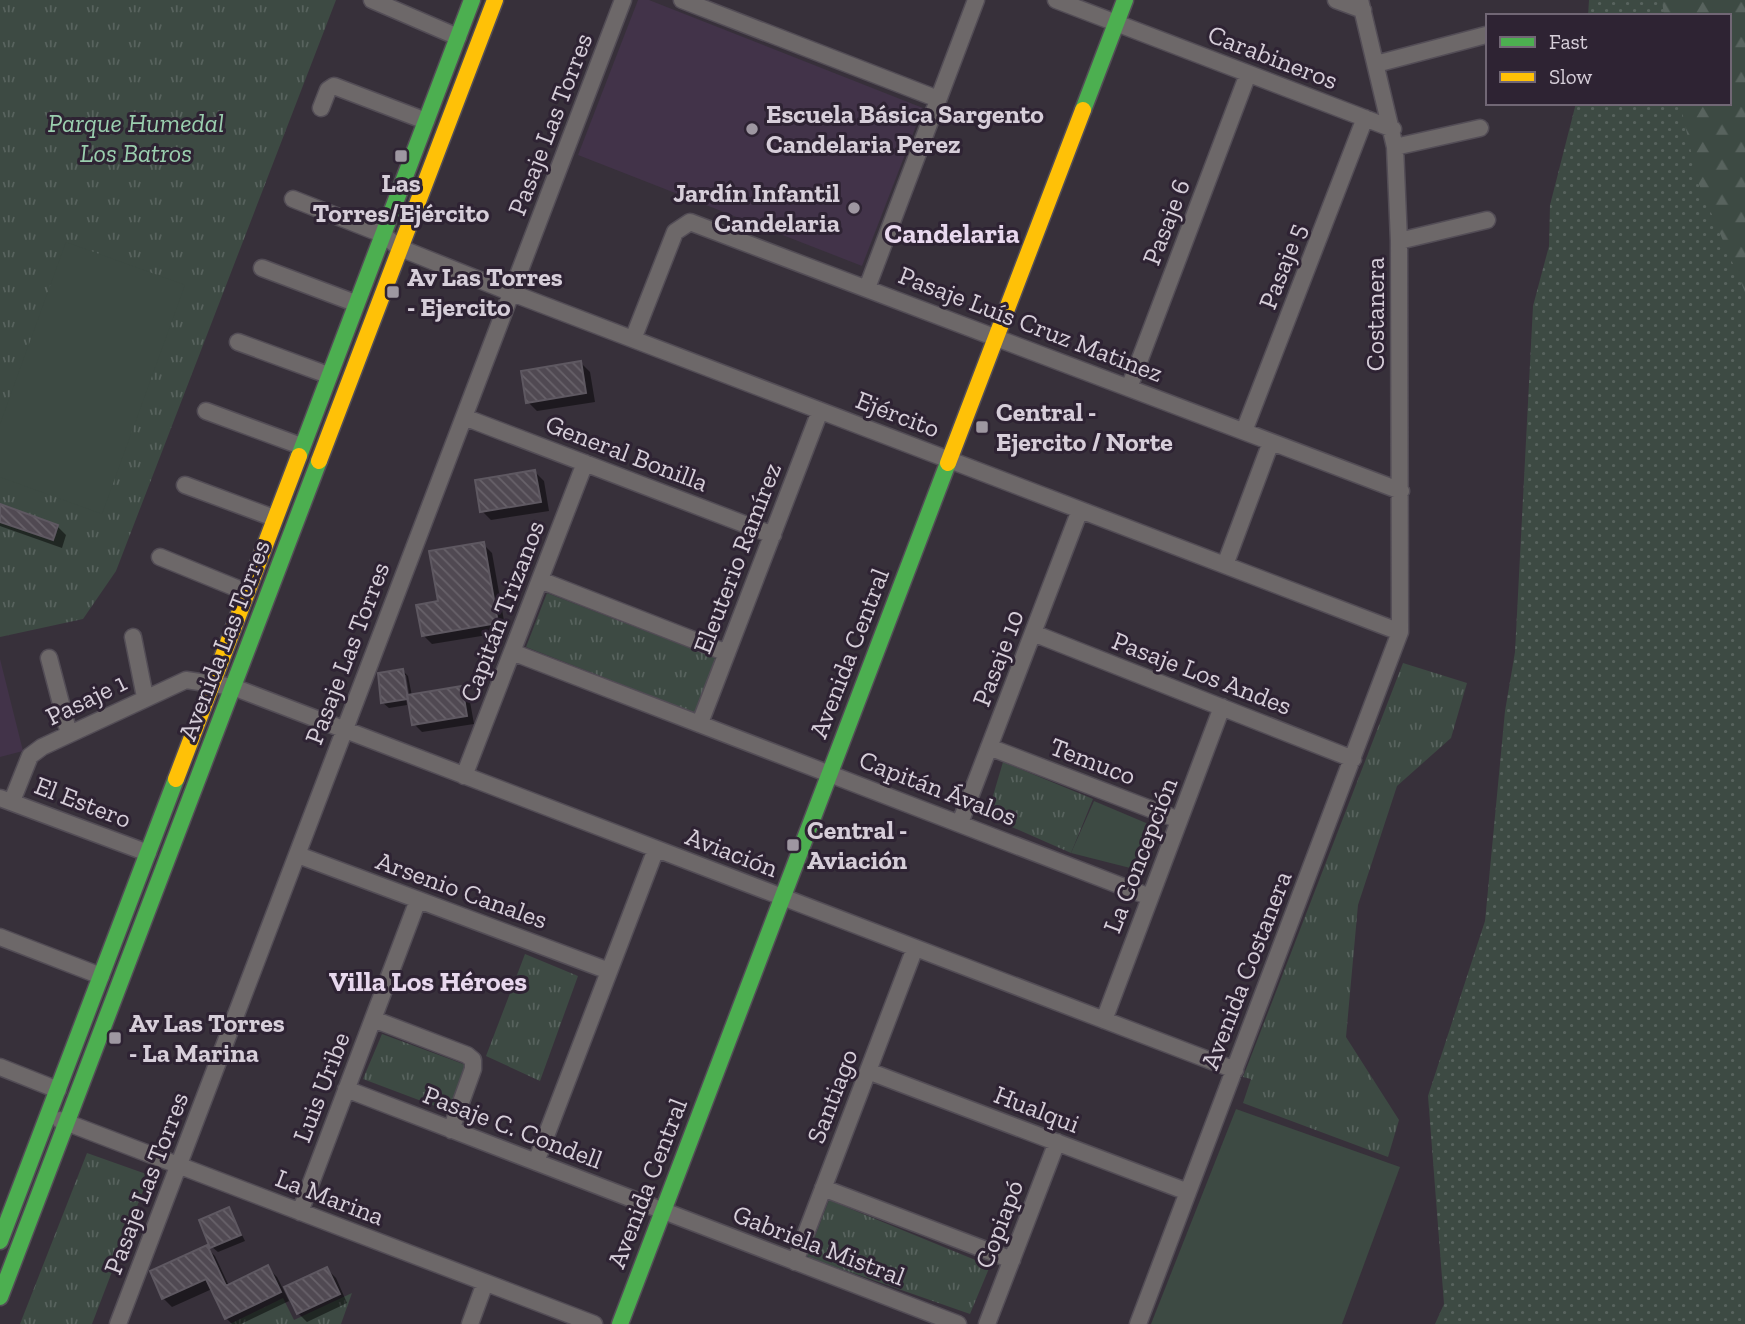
<svg xmlns="http://www.w3.org/2000/svg" width="1745" height="1324" font-family="'Zilla Slab',serif">
<style>
.built{fill:#423349}
.grass{fill:url(#grass-dots)}
.forest{fill:url(#forest-firs)}
.park{fill:url(#park-tufts)}
.pitch{fill:#3d4a43}
.shadow{fill:#0007}
.building{fill:url(#building-back-hatch);stroke:#5e5861;stroke-width:2}
.lines{fill:none;stroke-linecap:round;stroke-linejoin:round}
.street-casing{stroke:#534d56;stroke-width:19}
.fast-casing{stroke:#534d56;stroke-width:19}
.slow-casing{stroke:#534d56;stroke-width:19}
.street{stroke:#6d6869;stroke-width:16}
.fast{stroke:#4caf50;stroke-width:16}
.slow{stroke:#ffc107;stroke-width:16}
.poi-dot{fill:#9e97a1;stroke:#2e2333;stroke-width:2.5}
.labels{text-anchor:middle;dominant-baseline:central;stroke-width:6;stroke-linejoin:round;paint-order:stroke}
.street-label{font-size:26px;fill:#d6ced9;stroke:#2e2333}
.poi-label{font-size:26px;font-weight:bold;fill:#d6ced9;stroke:#2e2333;text-anchor:start}
.park-label{font-size:26px;font-style:italic;fill:#9aceae;stroke:#2e2333}
.neighbourhood-label{font-size:28px;font-weight:bold;fill:#e8d8ee;stroke:#2e2333}
</style>
<defs>
<pattern id="grass-dots" width="8" height="8" patternUnits="userSpaceOnUse" patternTransform="scale(1.75)"><rect width="8" height="8" fill="#3d4a43"/><path d="M2 2h.1M6 6h.1" fill="none" stroke="#58635e" stroke-width="1.8" stroke-linecap="round"/></pattern>
<pattern id="forest-firs" width="22" height="20" patternUnits="userSpaceOnUse" patternTransform="scale(1.75)"><rect width="22" height="20" fill="#3d4a43"/><path d="M5 1l3.5 6h-7zM16 11l3.5 6h-7z" fill="#58635e"/></pattern>
<pattern id="park-tufts" width="24" height="20" patternUnits="userSpaceOnUse" patternTransform="scale(1.75)"><rect width="24" height="20" fill="#3d4a43"/><path d="M3 7l-1-3M5 7V3M7 7l1-3M15 17l-1-3M17 17v-4M19 17l1-3" fill="none" stroke="#58635e"/></pattern>
<pattern id="building-back-hatch" width="6" height="6" patternUnits="userSpaceOnUse" patternTransform="scale(1.75)"><rect width="6" height="6" fill="#504952"/><path d="M-1 5l2 2M0 0l6 6M5-1l2 2" fill="none" stroke="#68626a"/></pattern>
</defs>
<rect width="100%" height="100%" fill="#37303a"/>
<!-- built -->
<path class="built" d="M638,0h11l274,108 -61,158 -284,-111z
M0,659l23,92 -23,6z"/>
<!-- grass -->
<path class="grass" d="M1589,0h156v1324h-310l9,-20 -16,-208 57,-175 20,-210 10,-59 18,-346 16,-60 1,-41 26,-102h153v-87h-141z"/>
<!-- forest -->
<path class="forest" d="M1662,0h83v292l-47,-110 -18,-79h49v-87h-65z"/>
<!-- park -->
<path class="park" d="M0,0h336l-220,571 -33,48 -83,18z
M547,593l169,65 -21,55 -169,-66z
M1403,663l64,20 -16,55 -54,48 -39,119 -12,132 53,83 -11,37 -145,-54 8,-24 -8,-2z
M1003,762l90,37 -22,54 -84,-37z
M525,954l53,22 -38,105 -54,-25z
M382,1034l84,31 -18,46 -85,-32z
M87,1153l62,22 -57,149h-72z
M829,1200l161,66 -20,48 -163,-57z
M352,1293l-11,31h-111l53,-26 11,22z"/>
<!-- pitch -->
<path class="pitch" d="M66,242l119,43 -83,229 -102,-37v-53z
M1094,801l64,27 -16,43 -71,-18z
M1236,1109l164,58 -58,157h-191z"/>
<!-- shadow -->
<path class="shadow" d="M581,363l9,9 5,30 -58,9 -9,-9z
M535,472l9,9 5,30 -58,9 -9,-9z
M0,506l57,20 9,9 -4,13 -62,-22z
M483,544l9,9 14,79 -74,12 -9,-9 17,-32z
M403,671l5,5 4,20 49,-8 8,8 5,28 -52,8 -8,-8 -8,-49h-4l5,30 -18,3 -6,-5z
M229,1209l16,32 -27,11 -6,-5z
M206,1247l9,9 14,30 39,-18 9,9 12,24 -48,23h-9l-6,-6 -14,-29 -40,18 -9,-9z
M327,1269l9,9 11,25 -40,19 -9,-9z"/>
<!-- building -->
<path class="building" d="M581,361l5,32 -60,10 -5,-32z
M535,470l6,32 -61,10 -5,-32z
M0,504l58,21 -5,15 -53,-18z
M484,542l14,81 -76,13 -6,-31 22,-4 -9,-50z
M403,669l5,30 -27,4 -3,-30z
M462,686l5,30 -55,9 -5,-30z
M229,1207l12,28 -31,13 -11,-28z
M207,1245l19,41 42,-21 13,27 -56,27 -19,-40 -44,20 -12,-28z
M327,1267l13,27 -43,20 -13,-27z"/>
<g class="lines">
<defs>
<path id="street" d="M372,0l86,37
M682,0l256,99
M1056,0l337,129
M1336,0l27,10
M1376,64l110,-29
M321,108l7,-18 6,-4 92,35
M1395,147l85,-19
M293,199l89,35 18,14 112,45 888,339
M1399,241l88,-21
M262,268l93,35
M867,288l109,-288
M633,339l42,-107 15,-10 711,269
M238,342l90,33
M1129,388l119,-314
M206,411l95,35
M464,417l309,118
M1244,431l121,-313
M185,485l89,33
M160,557l86,35
M1225,565l46,-123
M540,580l187,73
M1033,633l320,126
M133,637l12,60
M512,652l638,245
M49,658l20,76
M700,723l120,-312
M989,747l190,73
M464,776l121,-313
M0,798l148,55
M12,801l18,-45 12,-9 144,-67 47,7 1002,383
M960,823l120,-313
M298,855l311,116
M0,937l101,39
M373,1019l94,36 6,5v9l-22,61
M1104,1020l118,-313
M0,1067l58,23
M868,1071l320,121
M346,1089l612,235
M60,1120l534,204
M536,1162l120,-313
M823,1188l189,72
M300,1212l118,-312
M795,1262l120,-314
M118,1324l505,-1324
M470,1324l15,-41
M987,1324l70,-182
M1138,1324l262,-692 -1,-391 -4,-94 -35,-147"/>
<path id="fast" d="M1083,110l42,-110
M299,456l173,-456
M0,1241l176,-462
M0,1297l319,-836
M620,1324l328,-861"/>
<path id="slow" d="M319,461l176,-461
M948,463l135,-353
M176,779l123,-323"/>
</defs>
<!-- street casing -->
<use href="#street" class="street-casing"/>
<!-- fast casing -->
<use href="#fast" class="fast-casing"/>
<!-- slow casing -->
<use href="#slow" class="slow-casing"/>
<!-- street -->
<use href="#street" class="street"/>
<!-- fast -->
<use href="#fast" class="fast"/>
<!-- slow -->
<use href="#slow" class="slow"/>
</g>
<!-- markers -->
<g class="poi-dot">
<circle cx="752" cy="129" r="7"/>
<rect x="394" y="149" width="14" height="14" rx="3.5"/>
<circle cx="854" cy="208" r="7"/>
<rect x="386" y="285" width="14" height="14" rx="3.5"/>
<rect x="975" y="420" width="14" height="14" rx="3.5"/>
<rect x="786" y="838" width="14" height="14" rx="3.5"/>
<rect x="108" y="1031" width="14" height="14" rx="3.5"/>
</g>
<g class="labels">
<!-- street labels -->
<g class="street-label">
<text transform="translate(1273 57) rotate(21)">Carabineros</text>
<text transform="translate(550 124) rotate(-69)">Pasaje Las Torres</text>
<text transform="translate(1166 222) rotate(-69)">Pasaje 6</text>
<text transform="translate(1282 266) rotate(-69)">Pasaje 5</text>
<text transform="translate(1375 314) rotate(-90)">Costanera</text>
<text transform="translate(1031 324) rotate(21)">Pasaje Luís Cruz Matinez</text>
<text transform="translate(898 414) rotate(21)">Ejército</text>
<text transform="translate(627 453) rotate(21)">General Bonilla</text>
<text transform="translate(737 558) rotate(-69)">Eleuterio Ramírez</text>
<text transform="translate(502 611) rotate(-69)">Capitán Trizanos</text>
<text transform="translate(224 640) rotate(-69)">Avenida Las Torres</text>
<text transform="translate(347 653) rotate(-69)">Pasaje Las Torres</text>
<text transform="translate(849 653) rotate(-69)">Avenida Central</text>
<text transform="translate(998 658) rotate(-69)">Pasaje 10</text>
<text transform="translate(1202 673) rotate(21)">Pasaje Los Andes</text>
<text transform="translate(86 699) rotate(-26)">Pasaje 1</text>
<text transform="translate(1093 761) rotate(21)">Temuco</text>
<text transform="translate(938 788) rotate(21)">Capitán Ávalos</text>
<text transform="translate(83 802) rotate(21)">El Estero</text>
<text transform="translate(732 852) rotate(21)">Aviación</text>
<text transform="translate(1140 855) rotate(-69)">La Concepción</text>
<text transform="translate(462 890) rotate(20)">Arsenio Canales</text>
<text transform="translate(1246 970) rotate(-69)">Avenida Costanera</text>
<text transform="translate(321 1087) rotate(-69)">Luis Uribe</text>
<text transform="translate(832 1096) rotate(-69)">Santiago</text>
<text transform="translate(1037 1109) rotate(21)">Hualqui</text>
<text transform="translate(513 1127) rotate(21)">Pasaje C. Condell</text>
<text transform="translate(146 1183) rotate(-69)">Pasaje Las Torres</text>
<text transform="translate(647 1183) rotate(-69)">Avenida Central</text>
<text transform="translate(330 1197) rotate(21)">La Marina</text>
<text transform="translate(999 1224) rotate(-69)">Copiapó</text>
<text transform="translate(819 1245) rotate(21)">Gabriela Mistral</text>
</g>
<!-- poi labels -->
<g class="poi-label">
<text x="766" y="114">Escuela Básica Sargento<tspan x="766" dy="30">Candelaria Perez</tspan></text>
<text x="401" y="183" text-anchor="middle">Las<tspan x="401" dy="30">Torres/Ejército</tspan></text>
<text x="840" y="193" text-anchor="end">Jardín Infantil<tspan x="840" dy="30">Candelaria</tspan></text>
<text x="407" y="277">Av Las Torres<tspan x="407" dy="30">- Ejercito</tspan></text>
<text x="996" y="412">Central -<tspan x="996" dy="30">Ejercito / Norte</tspan></text>
<text x="807" y="830">Central -<tspan x="807" dy="30">Aviación</tspan></text>
<text x="129" y="1023">Av Las Torres<tspan x="129" dy="30">- La Marina</tspan></text>
</g>
<!-- park labels -->
<g class="park-label">
<text x="136" y="123">Parque Humedal<tspan x="136" dy="30">Los Batros</tspan></text>
</g>
<!-- neighbourhood labels -->
<g class="neighbourhood-label">
<text x="952" y="233">Candelaria</text>
<text x="428" y="981">Villa Los Héroes</text>
</g>
</g>
<!-- legend -->
<rect x="1486" y="14" width="245" height="91" fill="#2e2333" stroke="#716775" stroke-width="2"/>
<rect x="1500" y="37" width="35" height="10" fill="#4caf50" stroke="#716775" stroke-width="2"/>
<text x="1549" y="49" font-size="21" fill="#d6ced9">Fast</text>
<rect x="1500" y="72" width="35" height="10" fill="#ffc107" stroke="#716775" stroke-width="2"/>
<text x="1549" y="84" font-size="21" fill="#d6ced9">Slow</text>
</svg>
